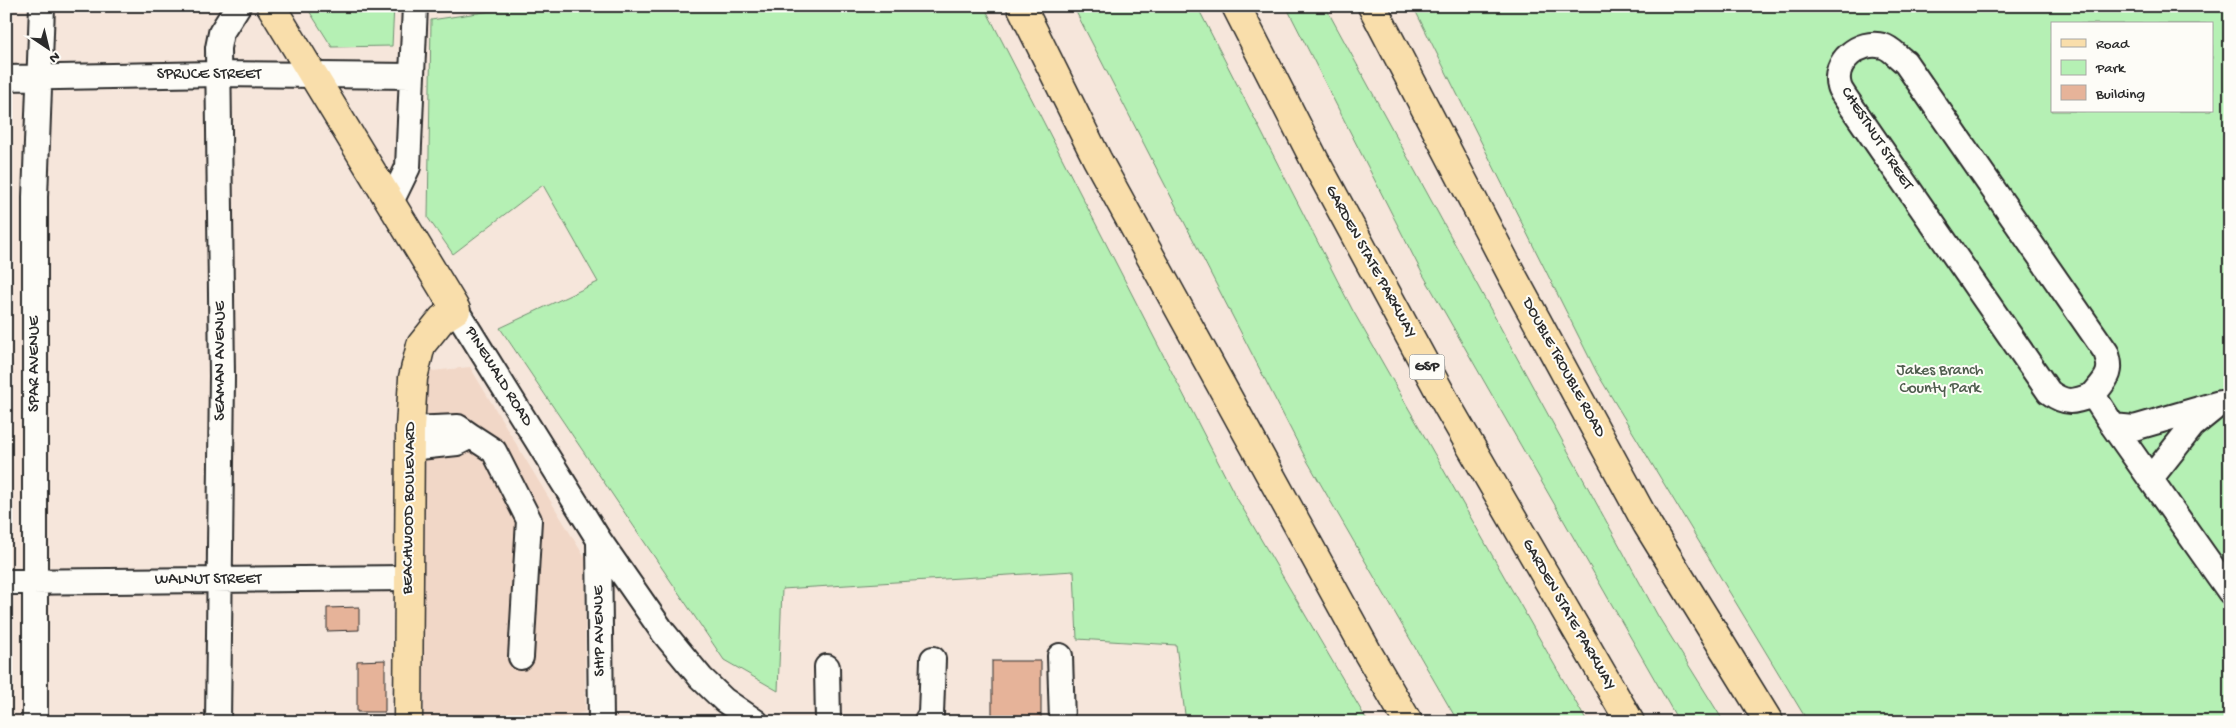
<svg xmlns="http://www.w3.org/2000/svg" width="2236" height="728" font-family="'Gochi Hand',sans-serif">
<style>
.built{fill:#f1d7c7}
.green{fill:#b5f0b4;stroke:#708e70;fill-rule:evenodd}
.building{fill:#e6b399;stroke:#2b2b2b}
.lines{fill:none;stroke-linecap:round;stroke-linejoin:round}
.minor-casing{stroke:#2b2b2b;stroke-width:28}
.major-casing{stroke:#2b2b2b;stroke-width:31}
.highway-casing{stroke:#2b2b2b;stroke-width:31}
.minor{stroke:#fdfcf7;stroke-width:24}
.major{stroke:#f9deab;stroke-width:28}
.highway{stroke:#f9deab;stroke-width:28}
.labels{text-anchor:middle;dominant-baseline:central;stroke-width:4;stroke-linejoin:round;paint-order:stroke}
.shield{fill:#fdfcf7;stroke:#6a6a68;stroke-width:1}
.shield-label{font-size:15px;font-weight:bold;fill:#2b2b2b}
.street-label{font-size:16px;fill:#2b2b2b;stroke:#fdfcf7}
.park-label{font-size:16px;fill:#4e5c4d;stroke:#fdfcf7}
</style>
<rect width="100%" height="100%" fill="#f6e6db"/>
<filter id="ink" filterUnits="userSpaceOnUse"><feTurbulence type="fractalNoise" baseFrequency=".02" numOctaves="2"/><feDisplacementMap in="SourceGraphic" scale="10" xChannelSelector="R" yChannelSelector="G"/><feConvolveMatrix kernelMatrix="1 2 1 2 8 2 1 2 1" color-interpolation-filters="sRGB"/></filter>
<g filter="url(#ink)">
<!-- built -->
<path class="built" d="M470,367l115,191v154l-39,10h-122l-1,-350z"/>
<!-- green -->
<path class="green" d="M306,6h88l-2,40 -60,1z
M525,6h459l251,489 133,227h-182l-10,-77 -99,-6 -3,-68 -292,18 -4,102 -54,-31 -224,-332 98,-46 -55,-97 -90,69 -25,-36 3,-198z
M1073,6h124l155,303 235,413h-129l-153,-265z
M1286,6h39l333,610 66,106h-45l-258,-451z
M1413,6h817v716h-422l-211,-349zM2052,24h160v87h-160z"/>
<!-- building -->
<path class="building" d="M359,607v23l-32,1v-23z
M385,660v52h-28v-51z
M992,661h49v61h-49z"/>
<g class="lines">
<defs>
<path id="minor" d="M6,78l211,-4 195,2
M391,202l17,-35 7,-161
M456,310l143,230 64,92 38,46 23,22 32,22
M2093,395c-19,7 -27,10 -44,-3l-204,-295c-2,-3 -5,-7 -6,-11 -7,-24 21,-47 44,-40 8,2 15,11 22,16l201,290c8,21 0,27 -13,43l20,31 117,166
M2113,426l21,2 86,-25h10
M410,429l48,-2 13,9 -14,7 -47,5
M471,436l23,15 35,69 -8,137
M2151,478l41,-52 21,-17
M599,540l2,182
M6,582l403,-4
M1060,656l2,66
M827,667l1,55
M35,722v-525l7,-191
M218,722l4,-346 -4,-328 3,-15 17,-27
M926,722l5,-8 2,-55"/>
<path id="major" d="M271,6l185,304 -14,9 -21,26 -8,33 -3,51 -2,293
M1372,6l141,271 134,247 122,198"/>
<path id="highway" d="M1021,6l76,153 272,496 39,67
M1236,6l80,157 132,244 182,315"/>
</defs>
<!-- minor casing -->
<use href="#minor" class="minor-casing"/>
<!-- major casing -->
<use href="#major" class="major-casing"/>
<!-- highway casing -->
<use href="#highway" class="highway-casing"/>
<!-- minor -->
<use href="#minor" class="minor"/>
<!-- major -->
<use href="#major" class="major"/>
<!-- highway -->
<use href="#highway" class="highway"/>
</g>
</g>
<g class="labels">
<!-- shield labels -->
<rect class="shield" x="1409.5" y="354.5" width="35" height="25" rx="4"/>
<g class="shield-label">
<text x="1427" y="367">GSP</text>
</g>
<!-- street labels -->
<g class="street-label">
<text x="209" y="75">SPRUCE STREET</text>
<text transform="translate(1876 139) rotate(57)">CHESTNUT STREET</text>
<text transform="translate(1370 262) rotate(61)">GARDEN STATE PARKWAY</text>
<text transform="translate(221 361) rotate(-90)">SEAMAN AVENUE</text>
<text transform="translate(35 364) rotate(-90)">SPAR AVENUE</text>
<text transform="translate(1563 368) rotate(61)">DOUBLE TROUBLE ROAD</text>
<text transform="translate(498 377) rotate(58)">PINEWALD ROAD</text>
<text transform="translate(410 508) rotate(-89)">BEACHWOOD BOULEVARD</text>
<text x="208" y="580">WALNUT STREET</text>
<text transform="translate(1568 615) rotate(60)">GARDEN STATE PARKWAY</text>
<text transform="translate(600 631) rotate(-91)">SHIP AVENUE</text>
</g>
<!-- park labels -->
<g class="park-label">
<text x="1940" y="371">Jakes Branch<tspan x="1940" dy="18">County Park</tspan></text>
</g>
</g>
<!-- margin -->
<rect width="2236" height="728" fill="none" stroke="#fdfcf7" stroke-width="25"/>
<rect x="12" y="12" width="2211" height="703" fill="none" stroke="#2b2b2b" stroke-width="2" filter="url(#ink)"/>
<!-- legend -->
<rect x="2051" y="22" width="162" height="90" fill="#fdfcf7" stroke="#a9a8a5"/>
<rect x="2061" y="39" width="25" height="8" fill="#f9deab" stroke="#a9a8a5"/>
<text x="2096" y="48" font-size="15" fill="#2b2b2b">Road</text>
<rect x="2061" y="60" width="25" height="15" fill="#b5f0b4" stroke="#a9a8a5"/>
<text x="2096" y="72" font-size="15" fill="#2b2b2b">Park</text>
<rect x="2061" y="85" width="25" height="15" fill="#e6b399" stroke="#a9a8a5"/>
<text x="2096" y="98" font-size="15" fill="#2b2b2b">Building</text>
<!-- north arrow -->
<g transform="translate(48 48) rotate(145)" stroke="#fdfcf7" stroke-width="4" paint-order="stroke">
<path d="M0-4L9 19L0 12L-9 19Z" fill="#2b2b2b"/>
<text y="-8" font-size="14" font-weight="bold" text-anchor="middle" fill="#2b2b2b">N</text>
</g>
</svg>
